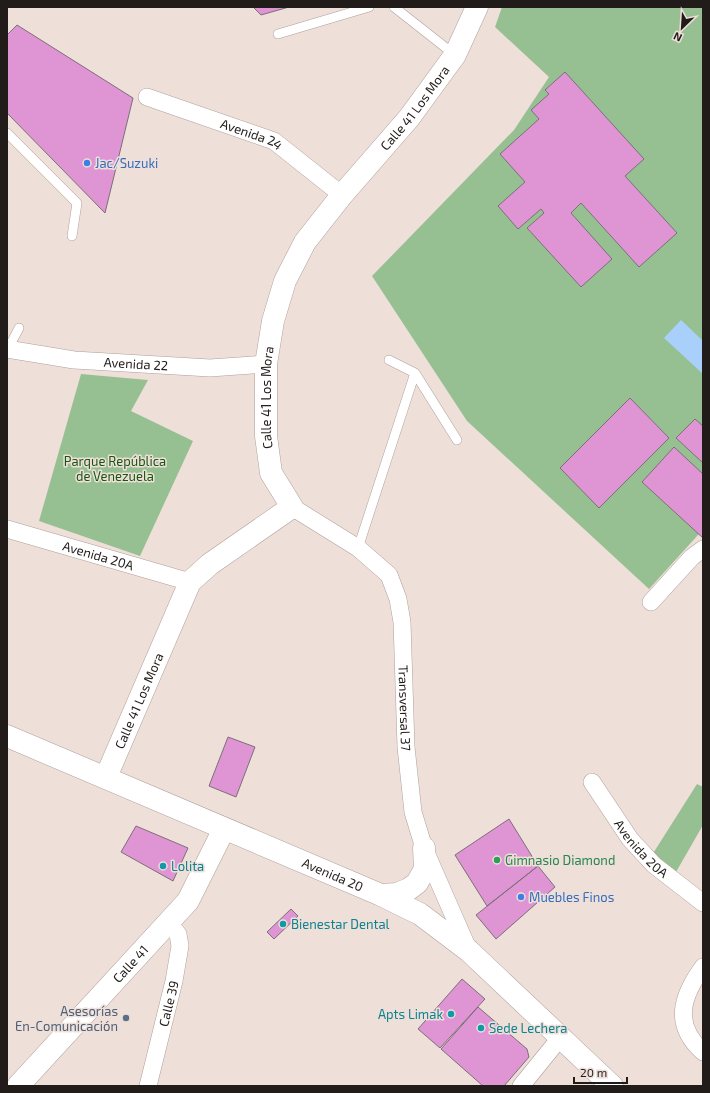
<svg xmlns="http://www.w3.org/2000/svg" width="710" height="1093" font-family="'Exo 2',sans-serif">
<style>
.green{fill:#97c092}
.water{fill:#a8d0fa}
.building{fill:#df94d3;stroke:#7a7078}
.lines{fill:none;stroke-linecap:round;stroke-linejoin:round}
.lane-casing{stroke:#afa09b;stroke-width:10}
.street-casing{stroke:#afa09b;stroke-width:18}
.secondary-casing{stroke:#afa09b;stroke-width:23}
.lane{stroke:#fff;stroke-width:9}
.street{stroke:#fff;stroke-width:17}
.secondary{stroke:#fff;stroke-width:22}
.shop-dot{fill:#3f7fe0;stroke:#eedfd9;stroke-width:1.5}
.leisure-dot{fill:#2e9e5b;stroke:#eedfd9;stroke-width:1.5}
.culture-dot{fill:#0f9aa8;stroke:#eedfd9;stroke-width:1.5}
.service-dot{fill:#5c6f8a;stroke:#eedfd9;stroke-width:1.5}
.labels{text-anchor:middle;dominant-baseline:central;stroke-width:3;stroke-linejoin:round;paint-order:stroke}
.street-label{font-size:13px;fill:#211c1a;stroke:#eedfd9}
.shop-label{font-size:13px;fill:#366cbe;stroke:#eedfd9;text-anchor:start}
.park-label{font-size:13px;fill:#15560f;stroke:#eedfd9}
.leisure-label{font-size:13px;fill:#27864d;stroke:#eedfd9;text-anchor:start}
.culture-label{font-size:13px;fill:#0d838f;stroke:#eedfd9;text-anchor:start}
.service-label{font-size:13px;fill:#4e5e75;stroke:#eedfd9;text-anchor:end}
</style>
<rect width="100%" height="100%" fill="#eedfd9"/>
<!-- green -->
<path class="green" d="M502,7h201v525l-5,3 -49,54 -182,-168 -95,-145 142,-146 35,-53 -54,-50z
M81,374l67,6 -17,31 62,30 -53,115 -101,-35z
M697,784l6,3v38l-27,47 -24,-17z"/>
<!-- water -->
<path class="water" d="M681,320l22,21v33l-39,-36z"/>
<!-- building -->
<path class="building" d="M253,7h36l-28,8z
M17,25l116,73 -28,115 -98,-100v-78z
M565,72l79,87 -19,17 52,57 -38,34 -58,-64 -10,10 41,46 -31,28 -54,-59 17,-15 -3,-4 -23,20 -20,-23 27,-24 -25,-28 39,-35 -8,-9 18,-16 -4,-4z
M630,398l39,40 -70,70 -39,-40z
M695,419l8,7v37l-27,-25z
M674,447l29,27v64l-61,-56z
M228,737l27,10 -19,50 -27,-11z
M509,819l29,47 -51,40 -32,-51z
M136,826l52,22 -15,33 -52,-29z
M538,866l17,21 -59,52 -20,-24z
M291,909l7,7 -24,23 -7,-7z
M462,979l23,20 -45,49 -22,-19z
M478,1007l49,42 2,8 -25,29h-21l-42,-37z"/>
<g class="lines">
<defs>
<path id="lane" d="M394,7l61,48
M278,34l91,-27
M7,133l70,70 -5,33
M8,349l11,-21
M389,360l26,13
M358,548l57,-175 42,67"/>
<g id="street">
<path id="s1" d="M147,97l127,44 68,54"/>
<path id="s2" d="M7,349l67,11 136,8 56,-4"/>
<path id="s3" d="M292,507l66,41 31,27 9,24 4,23 4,125 7,65 11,36 45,103"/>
<path id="s4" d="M7,529l183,53"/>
<path d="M651,602l41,-45 11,-8"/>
<path id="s5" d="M592,782l38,57 24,26 49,38"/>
<path d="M703,967c-22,30 -30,58 0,85"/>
<path id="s6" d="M148,1086l26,-105 6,-35 -2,-12 -10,-11"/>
<path d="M521,1086l39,-48"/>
</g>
<g id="secondary">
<path id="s7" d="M7,736l374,159 39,19 49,37 143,135"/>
<path id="s8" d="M106,777l84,-195 20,-18 82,-57 -21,-34 -5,-37v-72l7,-43 12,-40 20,-39 37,-47 67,-77 46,-63 22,-48"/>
<path d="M381,895l16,-1 12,-5 8,-6 8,-14 -1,-21"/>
<path id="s9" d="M18,1086l170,-185 36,-72"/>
</g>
</defs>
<!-- lane casing -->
<use href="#lane" class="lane-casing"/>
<!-- street casing -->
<use href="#street" class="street-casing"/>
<!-- secondary casing -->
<use href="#secondary" class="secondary-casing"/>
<!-- lane -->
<use href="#lane" class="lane"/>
<!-- street -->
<use href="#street" class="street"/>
<!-- secondary -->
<use href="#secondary" class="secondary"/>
</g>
<!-- markers -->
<g class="shop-dot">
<circle cx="87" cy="163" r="4"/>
<circle cx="521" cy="897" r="4"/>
</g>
<circle class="leisure-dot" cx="497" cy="860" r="4"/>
<g class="culture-dot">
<circle cx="163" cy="866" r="4"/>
<circle cx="283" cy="924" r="4"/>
<circle cx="451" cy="1014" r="4"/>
<circle cx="481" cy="1028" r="4"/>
</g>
<circle class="service-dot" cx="126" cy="1018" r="4"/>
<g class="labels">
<!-- street labels -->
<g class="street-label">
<text stroke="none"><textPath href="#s8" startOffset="791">Calle 41 Los Mora</textPath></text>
<text stroke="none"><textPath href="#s1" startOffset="111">Avenida 24</textPath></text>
<text stroke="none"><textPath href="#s2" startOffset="130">Avenida 22</textPath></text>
<text stroke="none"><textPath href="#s8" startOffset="455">Calle 41 Los Mora</textPath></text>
<text stroke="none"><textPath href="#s4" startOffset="95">Avenida 20A</textPath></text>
<text stroke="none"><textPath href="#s8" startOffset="83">Calle 41 Los Mora</textPath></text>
<text stroke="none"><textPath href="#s3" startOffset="254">Transversal 37</textPath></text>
<text stroke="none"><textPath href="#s5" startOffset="83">Avenida 20A</textPath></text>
<text stroke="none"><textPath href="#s7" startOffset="354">Avenida 20</textPath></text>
<text stroke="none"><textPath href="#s9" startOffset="166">Calle 41</textPath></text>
<text stroke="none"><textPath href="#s6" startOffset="85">Calle 39</textPath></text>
</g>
<!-- shop labels -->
<g class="shop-label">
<text x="95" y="163">Jac/Suzuki</text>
<text x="529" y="897">Muebles Finos</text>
</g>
<!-- park labels -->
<g class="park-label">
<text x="115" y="461">Parque República<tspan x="115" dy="15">de Venezuela</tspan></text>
</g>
<!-- leisure labels -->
<g class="leisure-label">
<text x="505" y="860">Gimnasio Diamond</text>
</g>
<!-- culture labels -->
<g class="culture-label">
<text x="171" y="866">Lolita</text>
<text x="291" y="924">Bienestar Dental</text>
<text x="443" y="1014" text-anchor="end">Apts Limak</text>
<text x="489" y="1028">Sede Lechera</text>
</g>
<!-- service labels -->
<g class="service-label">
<text x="118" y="1011">Asesorías<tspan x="118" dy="15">En-Comunicación</tspan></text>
</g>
</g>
<!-- border -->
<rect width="710" height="1093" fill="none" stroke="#211c1a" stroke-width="16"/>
<!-- north arrow -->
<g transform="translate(682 28) rotate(205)" stroke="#eedfd9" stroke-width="3" paint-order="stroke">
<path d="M0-3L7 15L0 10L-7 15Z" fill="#211c1a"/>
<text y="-6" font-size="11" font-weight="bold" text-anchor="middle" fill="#211c1a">N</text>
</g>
<!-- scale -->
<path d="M574 1077v6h53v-6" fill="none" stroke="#211c1a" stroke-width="2"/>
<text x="580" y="1077" font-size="12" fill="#211c1a" stroke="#eedfd9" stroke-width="3" paint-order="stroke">20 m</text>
</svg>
